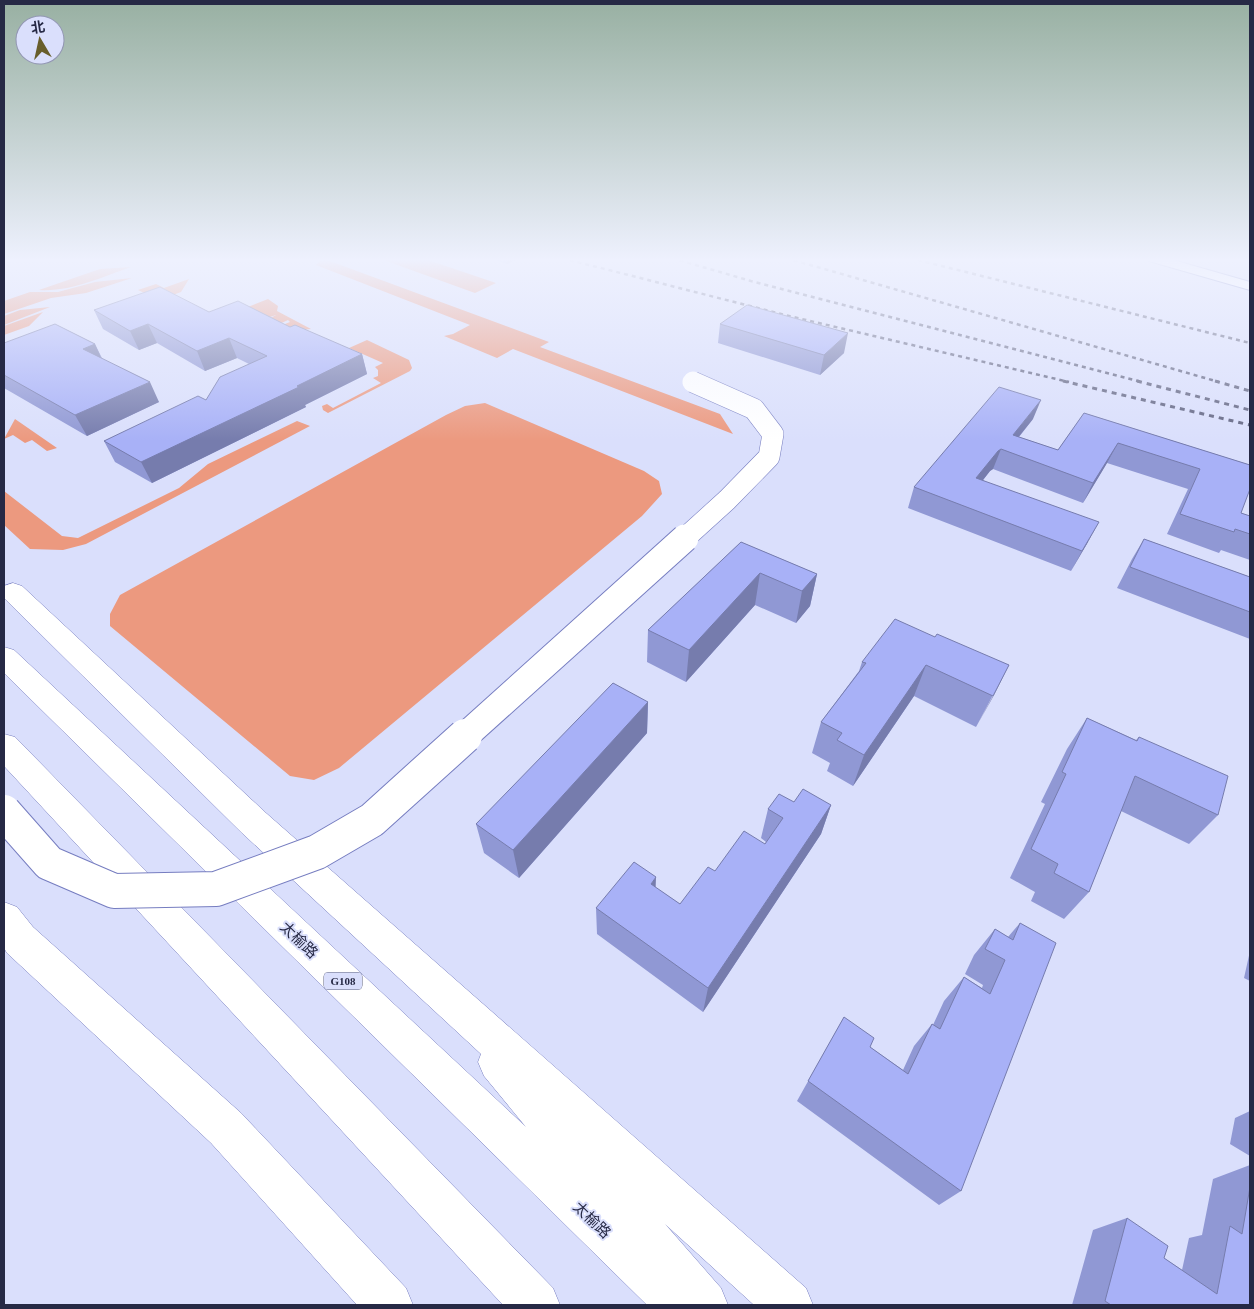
<svg xmlns="http://www.w3.org/2000/svg" width="1254" height="1309" font-family="'Times New Roman','Noto Sans SC',serif">
<style>
.green{fill:#ec997f}
.lines{fill:none;stroke-linecap:round;stroke-linejoin:round}
.minor-casing{stroke:#767dc0;stroke-width:2}
.trunk-casing{stroke:#767dc0;stroke-width:1}
.minor{fill:#fff;fill-rule:evenodd}
.trunk{fill:#fff;fill-rule:evenodd}
.rail-far1{stroke:#636683;stroke-width:2.5;stroke-dasharray:4 4;stroke-linecap:butt}
.rail{stroke:#636683;stroke-width:3;stroke-dasharray:5 5;stroke-linecap:butt}
.trunk-bridge-far2-casing{stroke:#767dc0;stroke-width:22;stroke-linecap:butt}
.trunk-bridge-far1-casing{stroke:#767dc0;stroke-width:29;stroke-linecap:butt}
.trunk-bridge-casing{stroke:#767dc0;stroke-width:36;stroke-linecap:butt}
.trunk-bridge-far2{stroke:#fff;stroke-width:21}
.trunk-bridge-far1{stroke:#fff;stroke-width:27}
.trunk-bridge{stroke:#fff;stroke-width:34}
.wall{fill:#9098d4}
.shaded-wall{fill:#767cad}
.building{fill:#a8b1f7;stroke:#767cad}
.labels{text-anchor:middle;dominant-baseline:central;stroke-width:4;stroke-linejoin:round;paint-order:stroke}
.shield{fill:#dadffc;stroke:#5c607c;stroke-width:1}
.shield-label{font-size:11px;font-weight:bold;fill:#262945}
.near-street-label{font-size:15px;fill:#262945;stroke:#dadffc}
</style>
<rect width="100%" height="100%" fill="#dadffc"/>
<!-- green -->
<path class="green" d="M378,258h44l74,25 -21,10z
M327,260l222,82 -9,5 180,67 13,20 -220,-85 -16,9 -53,-22 9,-2 17,-9 -154,-60 4,-4z
M131,267c-29,10 -60,25 -92,23l61,-21z
M132,278l-46,15 -35,5 -47,16v-13l26,-9h28l37,-10z
M189,279l-8,13 -22,8 -21,-10 18,-6 8,4z
M268,299l10,7 -1,5 34,18 -21,2 -10,-5 10,-4 -2,-2 -11,5 -10,-5 9,-5 -12,4 -21,-10z
M50,307l-46,18v-9l16,-6z
M43,312l-14,14 -25,9v-9z
M367,340l42,20 3,8 -2,3 -82,42 -5,-3 -1,-4 5,-2 6,4 48,-25 -8,-5 5,-2v-6l-3,-3 8,-4 -34,-15z
M485,403l159,68 15,10 3,13 -20,22 -303,252 -25,12 -24,-4 -180,-150v-12l10,-19 326,-180 19,-9z
M15,419l42,29 -10,3 -15,-11 -7,3 -12,-8 -9,4z
M297,421l13,5 -224,118 -23,6 -33,-1 -26,-24v-34l58,45 16,2 101,-50 29,-24z"/>
<g class="lines">
<defs>
<path id="minor" d="M1147,258h19l84,24v8l-101,-29z"/>
<path id="trunk" d="M13,583l9,3 244,227 540,475 7,17h-59l-89,-81 56,64 7,17h-81l-643,-632v-26l10,3 512,477 -42,-51 -6,-14 3,-8 -239,-221 -238,-235v-12z
M4,734l11,3 538,551 7,17h-57l-499,-539z
M4,902l13,5 16,20 208,186 165,175 7,17h-56l-146,-162 -204,-190 -3,-5z"/>
</defs>
<!-- minor casing -->
<use href="#minor" class="minor-casing"/>
<!-- trunk casing -->
<use href="#trunk" class="trunk-casing"/>
<!-- minor -->
<use href="#minor" class="minor"/>
<!-- trunk -->
<use href="#trunk" class="trunk"/>
<!-- rail-far1 -->
<path class="rail-far1" d="M562,258l227,58 280,66
M672,258l79,23 391,101
M786,258l433,124
M910,258l340,85"/>
<!-- rail -->
<path class="rail" d="M1063,381l187,44
M1137,381l113,29
M1215,381l35,10"/>
<defs>
<path id="trunk-bridge-far2" d="M684,539l43,-39 42,-43 4,-23 -19,-25 -61,-27"/>
<path id="trunk-bridge-far1" d="M463,738l222,-200"/>
<path id="trunk-bridge" d="M4,812l45,51 65,28 102,-2 101,-37 55,-32 93,-84"/>
</defs>
<!-- trunk-bridge-far2 casing -->
<use href="#trunk-bridge-far2" class="trunk-bridge-far2-casing"/>
<!-- trunk-bridge-far1 casing -->
<use href="#trunk-bridge-far1" class="trunk-bridge-far1-casing"/>
<!-- trunk-bridge casing -->
<use href="#trunk-bridge" class="trunk-bridge-casing"/>
<!-- trunk-bridge-far2 -->
<use href="#trunk-bridge-far2" class="trunk-bridge-far2"/>
<!-- trunk-bridge-far1 -->
<use href="#trunk-bridge-far1" class="trunk-bridge-far1"/>
<!-- trunk-bridge -->
<use href="#trunk-bridge" class="trunk-bridge"/>
</g>
<!-- wall -->
<path class="wall" d="M489,258h31l-13,6z
M94,310l115,2 81,15 72,27 5,20 -62,31 1,2 -154,76 -37,-21 -11,-21 102,-41 43,-36 -12,-6 -32,13 -48,-28 -18,7 -36,-21z
M720,324l124,29 -24,22 -102,-32z
M4,343l91,1 7,14 57,44 -72,34 -83,-48z
M1084,413l166,52 -9,48 9,3v44l-29,-10 -2,3 -52,-19 21,-45 -81,-26 -24,40 -90,-34 -3,2 -7,9 105,62 -17,29 -163,-63 6,-21 119,-68 -14,18 39,13z
M1144,539l106,38v62l-133,-51 15,-29z
M741,542l76,32 -7,32 -14,17 -41,-18 -69,77 -39,-20 1,-32z
M935,637l74,28 -33,62 -62,-31 -61,90 -26,-15 3,-8 -18,-10 9,-31 38,-51 3,-9z
M648,702l-1,31 -128,145 -35,-25 -8,-29z
M1087,718l49,22 3,-3 79,78 -29,29 -68,-33 -32,81 -25,27 -33,-18 4,-9 -25,-14 35,-74 -4,-2 26,-53z
M794,802l37,3 -10,29 -118,178 -106,-78 -1,-26 60,-20 24,16 35,-33 50,-27 1,-2 -5,-4 7,-29z
M1020,923l-59,268 -22,14 -142,-104 47,-84 26,30 33,23 11,-24 18,-22 1,1 11,-24 20,-24 18,11 1,-3 -18,-11 9,-19 21,-26 13,8z
M1250,951v30l-6,-3z
M1250,1111v45l-20,-12 5,-26z
M1250,1165v140h-178l21,-75 34,-12 37,40 18,12 7,-32 13,-3 11,-56z"/>
<!-- shaded-wall -->
<path class="shaded-wall" d="M507,258h13l-13,6z
M148,324l9,19 -18,7 -9,-19z
M848,333l-4,20 -24,22 4,-20z
M229,338l8,20 -32,13 -8,-20z
M95,344l9,20 -21,-15z
M362,354l5,20 -62,31 1,2 -154,76 -11,-21z
M150,382l9,20 -72,34 -12,-21z
M1041,400l-8,19 -26,32 6,-16z
M1118,443l-11,20 -24,40 10,-20z
M1001,449l-8,20 -3,2 -21,27 7,-20 22,-27z
M1099,522l-11,20 -17,29 11,-20z
M760,573l-5,32 -69,77 3,-32z
M817,574l-7,32 -14,17 6,-32z
M926,665l-12,31 -61,90 11,-31z
M1009,665l-16,32 -17,30 17,-31z
M648,702l-1,31 -128,145 -6,-28z
M831,805l-10,29 -118,178 5,-24z
M656,877l-1,28 -4,-21z"/>
<!-- building -->
<path class="building" d="M160,287l49,25 29,-11 52,26 5,-2 67,29 -65,32 2,1 -158,75 -37,-21 94,-45 8,4 14,-23 47,-21 -38,-18 -32,13 -49,-27 -18,7 -36,-21z
M747,305l101,28 -24,22 -104,-31z
M55,324l40,20 -12,5 67,33 -75,33 -71,-40v-32z
M999,387l42,13 -28,35 45,15 26,-37 166,52v24l-9,24 9,3v18l-15,-5 -1,3 -54,-18 20,-45 -82,-26 -25,40 -92,-34 -3,2 -22,27 123,44 -17,29 -168,-64z
M1144,539l106,38v35l-120,-45z
M741,542l76,32 -15,17 -42,-18 -71,77 -41,-20z
M895,619l40,18 2,-3 72,31 -16,31 -67,-31 -62,90 -27,-15 5,-7 -21,-11 45,-59 -4,-1z
M613,683l35,19 -135,148 -37,-26z
M1087,718l50,23 2,-4 89,39 -10,39 -83,-39 -46,116 -35,-19 4,-9 -27,-15 35,-75 -4,-2z
M803,789l28,16 -123,183 -112,-80 38,-46 22,15 -5,7 29,20 28,-37 7,4 29,-40 21,13 18,-26 -15,-9 11,-15 15,8z
M1020,923l36,20 -95,248 -153,-110 36,-64 30,21 -4,9 38,27 24,-50 8,5 24,-52 26,17 15,-34 -20,-11 10,-20 18,11z
M1250,1187v118h-139l-6,-4 22,-83 41,28 -4,12 53,36 13,-68 12,8z"/>
<!-- sky -->
<linearGradient id="sky" x2="0" y2="1"><stop stop-color="#98b0a2"/><stop offset="0.59" stop-color="#eef1fe"/><stop offset="1" stop-color="#eef1fe" stop-opacity="0"/></linearGradient>
<rect width="1254" height="441" fill="url(#sky)"/>
<g class="labels">
<!-- shield labels -->
<rect class="shield" x="324" y="972.5" width="38" height="17" rx="4"/>
<g class="shield-label">
<text x="343" y="981">G108</text>
</g>
<!-- near-street labels -->
<g class="near-street-label">
<text transform="translate(299 940) rotate(44)">太榆路</text>
<text transform="translate(592 1220) rotate(44)">太榆路</text>
</g>
</g>
<!-- border -->
<rect width="1254" height="1309" fill="none" stroke="#262945" stroke-width="10"/>
<!-- north arrow -->
<g transform="translate(40 40) rotate(351)"><circle r="24" fill="#dadffc" stroke="#9296b3"/>
<path d="M0-4L9 19L0 12L-9 19Z" fill="#685e2b"/>
<text y="-8" font-size="14" font-weight="bold" text-anchor="middle" fill="#262945">北</text>
</g>
</svg>
